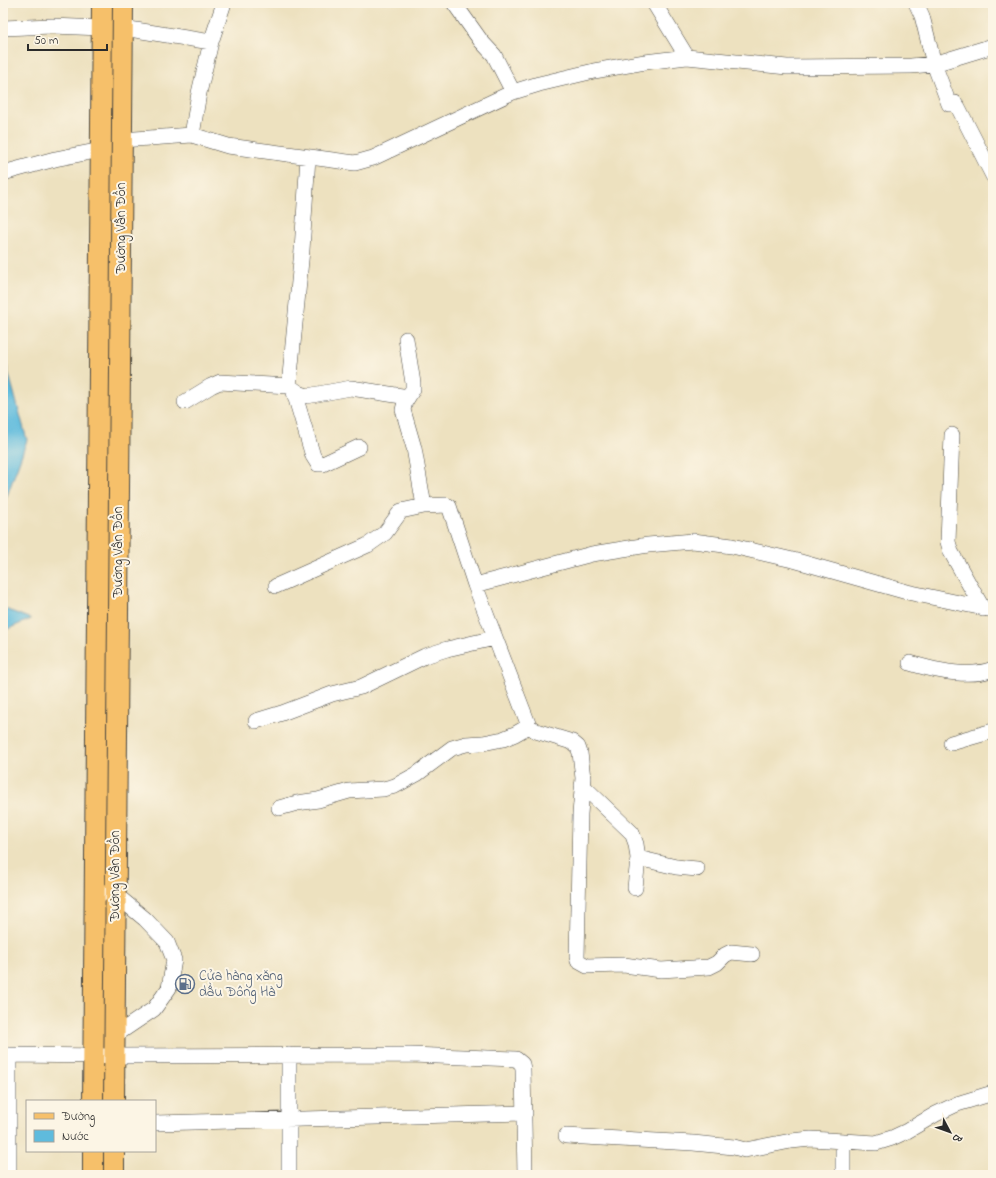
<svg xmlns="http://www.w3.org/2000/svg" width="996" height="1178" font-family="'Indie Flower',sans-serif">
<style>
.water{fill:#5fbbdd;stroke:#457384}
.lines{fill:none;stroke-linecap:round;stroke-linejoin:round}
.minor-casing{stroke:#484641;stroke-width:16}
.major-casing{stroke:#484641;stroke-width:22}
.minor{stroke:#fff;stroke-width:15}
.major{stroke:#f6c06b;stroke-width:20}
.labels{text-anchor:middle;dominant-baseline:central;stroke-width:4;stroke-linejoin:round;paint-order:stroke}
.street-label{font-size:14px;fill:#2b2b2b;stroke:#fcf5e5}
.service-label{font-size:14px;fill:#4e5e75;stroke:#fcf5e5;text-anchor:start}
</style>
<rect width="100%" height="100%" fill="#fcf5e5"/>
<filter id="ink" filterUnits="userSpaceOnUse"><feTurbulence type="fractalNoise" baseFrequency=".025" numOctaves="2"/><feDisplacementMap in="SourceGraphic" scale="8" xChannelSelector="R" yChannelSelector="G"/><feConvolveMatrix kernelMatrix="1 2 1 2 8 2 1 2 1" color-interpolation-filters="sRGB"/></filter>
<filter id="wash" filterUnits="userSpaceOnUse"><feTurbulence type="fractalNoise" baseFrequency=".012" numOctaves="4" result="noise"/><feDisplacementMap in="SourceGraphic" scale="16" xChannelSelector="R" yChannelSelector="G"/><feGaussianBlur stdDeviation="0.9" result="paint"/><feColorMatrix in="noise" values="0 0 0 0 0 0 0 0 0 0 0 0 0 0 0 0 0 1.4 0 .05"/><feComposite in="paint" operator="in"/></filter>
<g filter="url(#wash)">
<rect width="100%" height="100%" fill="#ede1bf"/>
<!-- water -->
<path class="water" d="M3,353l24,87 -24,67z
M3,608l28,11 -28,12z"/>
</g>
<g filter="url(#ink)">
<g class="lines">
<defs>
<path id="minor" d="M454,3l27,38 13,14 19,37
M654,3l33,54
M916,3l6,13 12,48 15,40 6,-1 3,4 35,69
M3,28l49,-2 50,2
M123,28l88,14
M192,135l7,-42 12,-51 13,-39
M121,140l71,-5 36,11 127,17 18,-5 140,-66 26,-8 55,-13 51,-9 42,-5 100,10 124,-1 23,-2 59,-18
M3,173l52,-14 46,-9
M406,339l7,44v6l-8,13 -2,8 11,38 10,58
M289,386l13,-136 6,-93
M293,389l20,67 5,8h5l36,-17
M185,402l26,-16 9,-4 69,4 10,7 8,3 44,-8 57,9
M952,435l-4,107 3,10 32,57
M475,585l117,-31 56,-9 45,-4 39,5 65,15 110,31 86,18
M276,586l92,-41 17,-12 16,-22 23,-5 22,-1 3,1 26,79 54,141 7,5 36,11 6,5 2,6 3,25 -3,36 -3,143 1,4 9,5 37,-1 37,5 48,-3 8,-4 8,-8 6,-3 21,2
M910,663c23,7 59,16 83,6
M256,721l26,-8 50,-19 29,-7 64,-31 22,-7 48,-11
M951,743l42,-12
M582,785l50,48 4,11 2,14 -3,30
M279,808l18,-5 21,-3 31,-9 34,-2 12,-3 22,-12 35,-26 14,-4 17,-1 20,-4 12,-5 14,-8
M638,858l38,9 21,2
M95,892l20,2 30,25 22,23 7,18 -5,28 -15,21 -40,27
M3,1055l111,1 297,-1 105,4 6,5 1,5 2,106
M155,1123l370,-10
M566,1136l127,7 41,4 11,3 46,-9 20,-2 65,4 16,-5 15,-7 29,-17 21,-10 36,-11
M9,1175v-120
M289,1175v-120
M843,1175v-34"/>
<path id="major" d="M93,1101l9,-1098
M114,1101l9,-1098
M93,1175v-24
M114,1175v-24"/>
</defs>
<!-- minor casing -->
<use href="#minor" class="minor-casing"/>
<!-- major casing -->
<use href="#major" class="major-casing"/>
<!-- minor -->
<use href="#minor" class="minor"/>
<!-- major -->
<use href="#major" class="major"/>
</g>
</g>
<!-- icons -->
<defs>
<symbol id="fuel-ring" viewBox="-11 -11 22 22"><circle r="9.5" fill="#fcf5e5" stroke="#5c6f8a" stroke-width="1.5"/><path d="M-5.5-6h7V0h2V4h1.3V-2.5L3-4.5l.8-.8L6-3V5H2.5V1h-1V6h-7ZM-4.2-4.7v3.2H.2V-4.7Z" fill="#5c6f8a"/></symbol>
</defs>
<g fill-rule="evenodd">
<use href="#fuel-ring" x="174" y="973" width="22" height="22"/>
</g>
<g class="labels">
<!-- street labels -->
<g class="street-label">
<text transform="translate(121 228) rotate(-90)">Đường Vân Đồn</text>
<text transform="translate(118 552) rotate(-90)">Đường Vân Đồn</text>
<text transform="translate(115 876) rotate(-90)">Đường Vân Đồn</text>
</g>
<!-- service labels -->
<g class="service-label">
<text x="199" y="976">Cửa hàng xăng<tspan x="199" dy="16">dầu Đông Hà</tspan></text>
</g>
</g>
<!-- margin -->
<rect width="996" height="1178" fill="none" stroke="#fcf5e5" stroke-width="16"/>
<!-- legend -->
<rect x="26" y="1100" width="130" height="52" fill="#fcf5e5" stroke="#a8a49b"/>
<rect x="34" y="1113" width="20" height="6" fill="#f6c06b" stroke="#a8a49b"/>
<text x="62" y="1120" font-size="12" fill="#2b2b2b">Đường</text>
<rect x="34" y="1130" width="20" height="12" fill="#5fbbdd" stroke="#a8a49b"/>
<text x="62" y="1140" font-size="12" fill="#2b2b2b">Nước</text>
<!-- north arrow -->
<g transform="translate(950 1132) rotate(131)" stroke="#fcf5e5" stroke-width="3" paint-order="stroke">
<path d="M0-3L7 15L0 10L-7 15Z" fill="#2b2b2b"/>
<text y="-6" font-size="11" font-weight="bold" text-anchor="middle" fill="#2b2b2b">B</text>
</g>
<!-- scale -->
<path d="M28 44v6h79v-6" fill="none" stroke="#2b2b2b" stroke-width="2"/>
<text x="34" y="44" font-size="12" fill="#2b2b2b" stroke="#fcf5e5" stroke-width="3" paint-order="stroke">50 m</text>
</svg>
